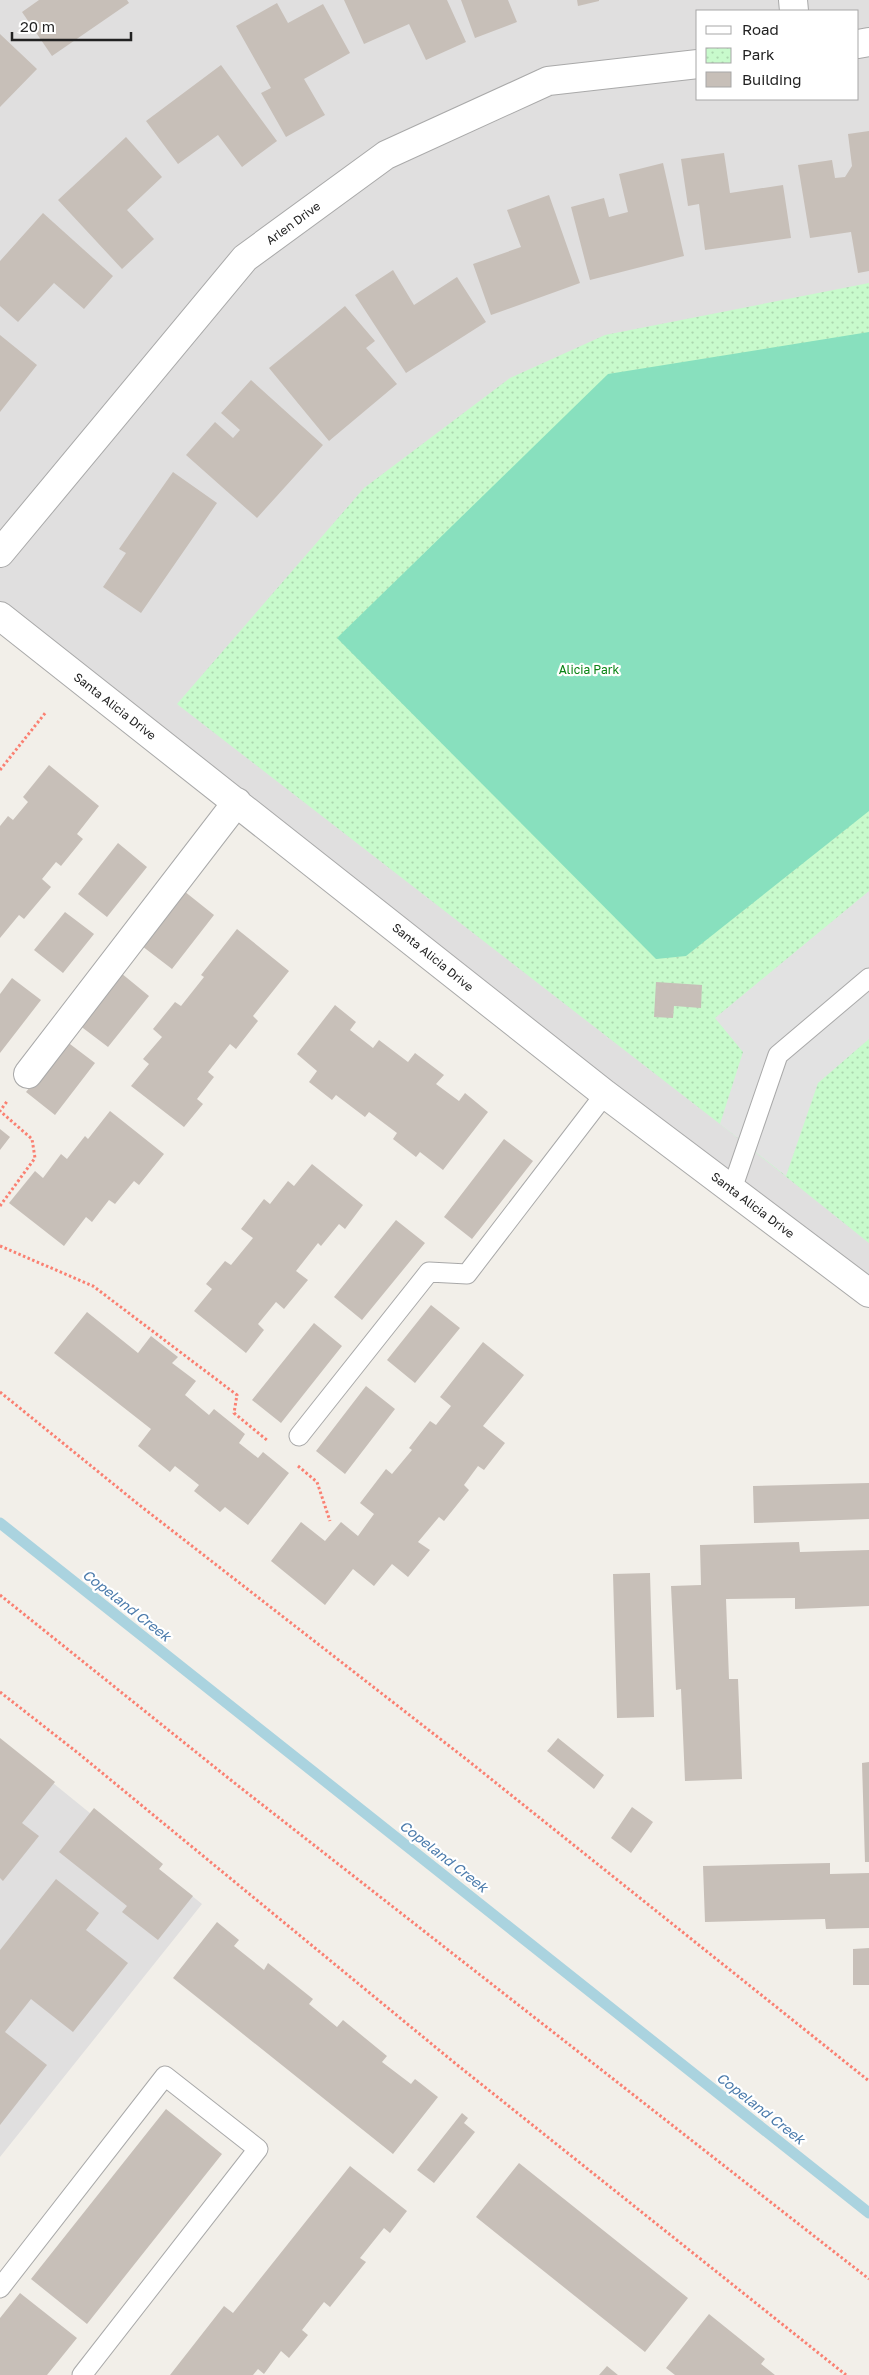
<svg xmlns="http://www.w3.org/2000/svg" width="869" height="2375" font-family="'Golos Text',sans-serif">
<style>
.residential{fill:#e0dfdf;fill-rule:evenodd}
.park{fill:url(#park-dots)}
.pitch{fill:#88e0be}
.parking{fill:#e2e2e2}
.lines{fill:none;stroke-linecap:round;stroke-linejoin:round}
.stream{stroke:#aad3df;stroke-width:11}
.building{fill:#c7bfb8}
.lane-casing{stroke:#a9a9a9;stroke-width:21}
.street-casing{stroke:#a9a9a9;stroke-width:30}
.path{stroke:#fa8072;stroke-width:3;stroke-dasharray:2.5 2.5;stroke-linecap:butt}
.lane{stroke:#fff;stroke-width:19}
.street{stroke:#fff;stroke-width:28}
.labels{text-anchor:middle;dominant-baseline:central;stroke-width:4.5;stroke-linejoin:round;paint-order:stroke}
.street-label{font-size:12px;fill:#222;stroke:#fff}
.park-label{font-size:12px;fill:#0c8416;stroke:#fff}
.water-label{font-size:14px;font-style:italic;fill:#4a7aab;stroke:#fff}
</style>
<defs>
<pattern id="park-dots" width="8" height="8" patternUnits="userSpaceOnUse" patternTransform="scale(1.25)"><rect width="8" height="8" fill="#c8facc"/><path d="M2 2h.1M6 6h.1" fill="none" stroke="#acd6af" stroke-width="1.8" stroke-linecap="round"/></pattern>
</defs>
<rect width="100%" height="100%" fill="#f2efe9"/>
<!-- residential -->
<path class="residential" d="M0,0h869v1301l-869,-685zM698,11h160v88h-160z
M0,1740l202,164 -202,253z"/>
<!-- park -->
<path class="park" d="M869,283v960l-149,-119 -543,-420 187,-216 146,-110 95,-43z"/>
<!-- pitch -->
<path class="pitch" d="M869,332v479l-183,145 -30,3 -319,-321 271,-264z"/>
<!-- parking -->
<path class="parking" d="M869,891v148l-51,44 -32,93 -66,-52 23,-72 -28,-34z"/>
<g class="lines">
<!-- stream -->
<path class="stream" d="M0,1523l869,690"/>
</g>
<!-- building -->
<path class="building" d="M39,0h88l2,3 -77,53 -30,-44z
M344,0h103l19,42 -40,18 -17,-36 -45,20z
M461,0h47l9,22 -42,16z
M577,0h22v1l-21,5z
M277,3l11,20 35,-19 27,49 -46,26 21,36 -39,22 -25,-44 10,-5 -35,-62z
M0,34l37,35 -37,38z
M221,65l56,76 -35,26 -24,-32 -40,29 -32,-43z
M869,131v140l-11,2 -7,-41 -41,6 -12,-73 34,-5 3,18 10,-1 7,-11 -4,-32z
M126,137l36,40 -35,33 27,29 -32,30 -64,-69z
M724,153l6,40 53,-8 8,53 -86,12 -6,-46 -11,2 -7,-47z
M663,163l21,93 -94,24 -19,-73 33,-9 5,19 19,-5 -9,-38z
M549,195l31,88 -89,32 -18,-51 48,-17 -14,-37z
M43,213l70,63 -29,33 -30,-26 -36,39 -18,-16v-45z
M393,270l21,35 43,-28 29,45 -80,51 -51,-78z
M345,306l30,35 -9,7 31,36 -68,57 -60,-73z
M0,335l37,30 -37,47z
M251,380l72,65 -66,73 -71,-63 29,-33 18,16 7,-8 -19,-17z
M173,472l44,31 -76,110 -38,-26 23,-34 -7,-4z
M49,765l50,41 -22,28 6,5 -22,27 -5,-4 -14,17 9,8 -27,32 -5,-4 -19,23v-112l8,-10 5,4 15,-18 -5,-5z
M118,843l29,24 -40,50 -29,-23z
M184,891l30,24 -42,54 -30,-23z
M65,912l29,22 -31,39 -29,-23z
M237,929l52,42 -36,45 5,5 -22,28 -6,-5 -22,28 6,5 -17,22 6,5 -19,23 -53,-41 18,-22 -6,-5 19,-22 -9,-8 22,-27 6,4 23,-29 -3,-2z
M121,973l28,23 -41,51 -29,-22z
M12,978l29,22 -41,53v-59z
M656,982l46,3 -1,23 -27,-2 -1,12 -19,-1z
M335,1005l21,17 -6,8 23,18 6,-8 29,22 7,-9 29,22 -8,9 23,17 6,-8 23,19 -45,58 -23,-18 -4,5 -23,-18 4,-6 -28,-21 -4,5 -29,-22 -4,5 -23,-18 8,-11 -20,-17z
M66,1041l29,22 -40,52 -29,-23z
M110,1111l54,43 -25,31 -5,-4 -19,23 -6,-4 -17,22 -6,-5 -22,29 -55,-43 26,-32 8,7 18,-24 6,5 18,-23 3,3z
M0,1129l10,8 -10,13z
M504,1139l29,22 -61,78 -28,-22z
M312,1164l51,41 -18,24 -6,-5 -18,22 -3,-3 -22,28 12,9 -24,29 -8,-7 -18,22 6,6 -18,23 -52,-42 18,-22 -6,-5 19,-23 6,4 22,-27 -12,-9 23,-30 6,5 18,-23 6,5z
M396,1220l29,23 -63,77 -28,-23z
M431,1305l29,23 -45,55 -28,-23z
M87,1312l51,41 13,-17 27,21 -6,6 24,18 -11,14 24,20 5,-6 31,25 -6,9 19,15 5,-6 26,21 -41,52 -23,-18 -5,5 -26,-21 5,-6 -24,-19 -5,6 -32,-26 13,-17 -97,-76z
M314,1323l28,23 -61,77 -29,-23z
M483,1342l41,33 -41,51 22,17 -21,27 -6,-4 -14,19 5,5 -25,31 -5,-4 -21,25 12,8 -22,27 -16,-13 -18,22 -21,-17 -28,36 -54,-44 30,-39 24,19 16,-19 17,14 16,-22 -14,-11 26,-34 6,5 20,-24 -3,-2 21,-27 6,4 15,-19 -11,-9z
M366,1386l29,23 -50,65 -29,-23z
M869,1483v36l-115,4 -1,-37z
M799,1542l1,10 69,-2v56l-74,3v-11l-69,1 3,80h9l4,100 -57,2 -4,-92 -5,1 -5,-104 30,-1 -1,-40z
M650,1573l4,144 -37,1 -4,-144z
M0,1738l55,44 -33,41 17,13 -36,45 -3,-3z
M558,1738l46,37 -10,14 -47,-38z
M869,1762v100h-4l-3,-99z
M632,1807l21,15 -22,31 -20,-15z
M94,1808l69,56 -4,5 34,27 -35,44 -36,-28 5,-6 -68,-54z
M830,1863v11l39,-1v55l-43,1 -1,-10 -120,3 -2,-56z
M56,1879l43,34 -13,17 42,33 -55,69 -42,-33 -26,33 42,33 -47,60v-175z
M217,1922l22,18 -5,6 30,24 4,-7 45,36 -4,5 28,23 6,-7 44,36 -5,6 29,22 4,-5 23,18 -45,57 -220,-176z
M869,1948v37h-16v-36z
M166,2109l56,45 -135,170 -56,-45z
M462,2113l6,5 -4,5 11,9 -41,51 -17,-13z
M519,2163l169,135 -43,54 -169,-135z
M350,2166l57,45 -17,22 -6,-5 -24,30 6,4 -36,45 -6,-5 -22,28 6,5 -19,23 -8,-7 -17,23 -6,-5 -5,6h-83l54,-69 9,7z
M20,2293l57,45 -30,37h-47v-57z
M709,2314l56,45 -4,5 14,11h-100l-9,-7z
M607,2366l11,9h-19z"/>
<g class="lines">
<defs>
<path id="lane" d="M732,1189l46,-134 91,-77
M299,1436l130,-164 38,2 138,-180
M0,2288l165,-212 93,73 -176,226"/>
<path id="street" d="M793,0l1,11
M858,44l11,-2
M0,553l245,-295 141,-103 162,-74 150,-17
M0,616l605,478 264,199
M28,1074l209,-272"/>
</defs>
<!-- lane casing -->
<use href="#lane" class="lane-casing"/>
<!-- street casing -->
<use href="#street" class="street-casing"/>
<!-- path -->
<path class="path" d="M0,770l46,-58
M0,1206l35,-48 -3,-19 -32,-28 8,-11
M0,1246l93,40 144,109 -3,18 34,28
M0,1392l138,112 328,255 403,322
M298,1466l19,16 13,39
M0,1595l232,186 637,498
M0,1692l78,61 378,311 390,311"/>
<!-- lane -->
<use href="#lane" class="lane"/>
<!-- street -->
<use href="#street" class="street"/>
</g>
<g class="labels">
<!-- street labels -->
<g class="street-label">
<text transform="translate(293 223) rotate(-36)">Arlen Drive</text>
<text transform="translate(115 706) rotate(38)">Santa Alicia Drive</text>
<text transform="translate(433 957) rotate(39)">Santa Alicia Drive</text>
<text transform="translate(753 1205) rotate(37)">Santa Alicia Drive</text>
</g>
<!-- park labels -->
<g class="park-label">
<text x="589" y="669">Alicia Park</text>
</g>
<!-- water labels -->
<g class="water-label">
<text transform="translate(127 1605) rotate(38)">Copeland Creek</text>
<text transform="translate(444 1856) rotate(38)">Copeland Creek</text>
<text transform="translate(761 2108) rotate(38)">Copeland Creek</text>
</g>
</g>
<!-- legend -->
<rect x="696" y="10" width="162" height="90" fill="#ffffff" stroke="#a7a7a7"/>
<rect x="706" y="26" width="25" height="8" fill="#ffffff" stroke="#a7a7a7"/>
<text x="742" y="35" font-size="15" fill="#222222">Road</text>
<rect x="706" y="48" width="25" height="15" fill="url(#park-dots)" stroke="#a7a7a7"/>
<text x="742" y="60" font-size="15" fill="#222222">Park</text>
<rect x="706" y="72" width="25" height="15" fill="#c7bfb8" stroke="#a7a7a7"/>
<text x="742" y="85" font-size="15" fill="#222222">Building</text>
<!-- scale -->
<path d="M12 32v8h119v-8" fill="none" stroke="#222222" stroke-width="2.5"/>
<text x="20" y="32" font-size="15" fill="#222222" stroke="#ffffff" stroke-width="4" paint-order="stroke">20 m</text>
</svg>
